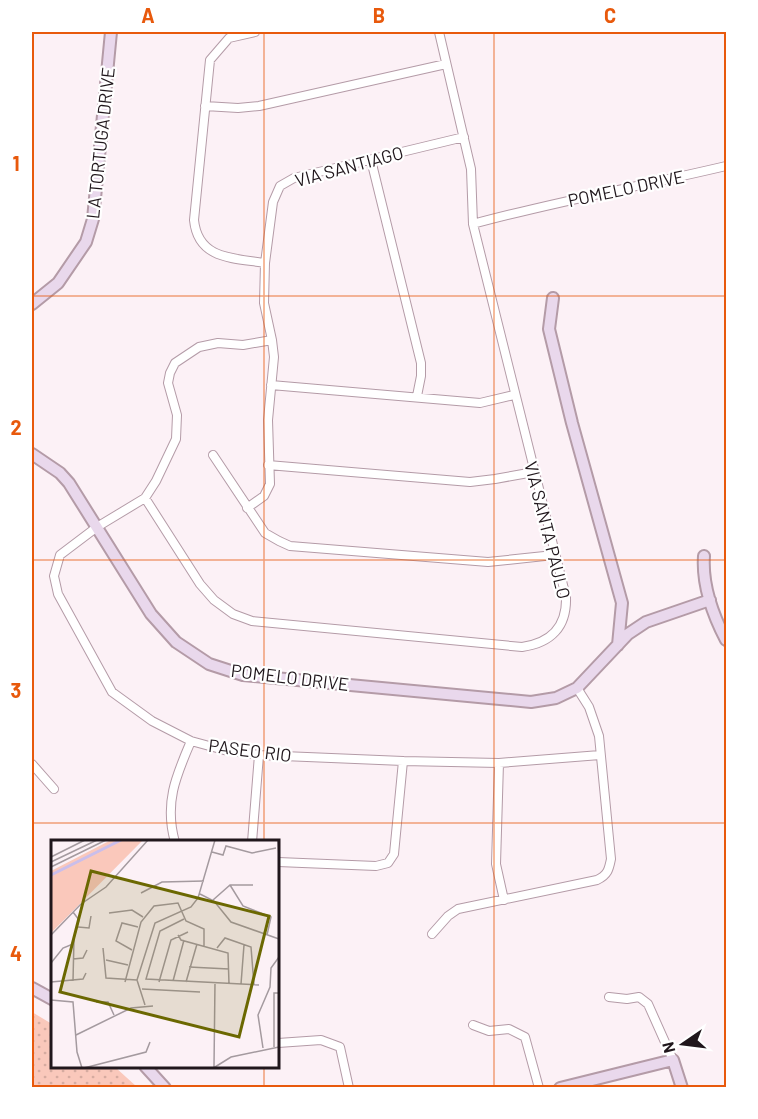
<svg xmlns="http://www.w3.org/2000/svg" width="758" height="1119" font-family="Barlow,sans-serif">
<style>
.grass{fill:url(#grass-dots)}
.lines{fill:none;stroke-linecap:round;stroke-linejoin:round}
.street-casing{stroke:#b49ba7;stroke-width:10}
.secondary-casing{stroke:#b49ba7;stroke-width:14}
.street{stroke:#fff;stroke-width:8}
.secondary{stroke:#e9d8ec;stroke-width:10}
.grid{fill:none;stroke:#e8590c;stroke-width:1.5;stroke-opacity:0.55}
.labels{text-anchor:middle;dominant-baseline:central;stroke-width:4.5;stroke-linejoin:round;paint-order:stroke}
.street-label{font-size:18px;fill:#20171c;stroke:#fff}
.inset-river{fill:none;stroke:#cabeeb;stroke-width:3}
.inset-road{fill:none;stroke:#a49a9f;stroke-width:1.5}
.view{fill:#6b6801;fill-opacity:0.15;stroke:#6b6801;stroke-width:3}
.inset-edge{fill:none;stroke:#20171c;stroke-width:3}
.neatline{fill:none;stroke:#e8590c;stroke-width:2}
.grid-label{font-size:20px;text-anchor:middle;font-weight:bold;fill:#e8590c}
</style>
<defs>
<pattern id="grass-dots" width="8" height="8" patternUnits="userSpaceOnUse" patternTransform="scale(1.5)"><rect width="8" height="8" fill="#fac8bb"/><path d="M2 2h.1M6 6h.1" fill="none" stroke="#d6aba0" stroke-width="1.8" stroke-linecap="round"/></pattern>
</defs>
<rect width="100%" height="100%" fill="#fcf1f6"/>
<!-- grass -->
<path class="grass" d="M32,1012l20,12v42l63,1 22,20h-105z"/>
<g class="lines">
<defs>
<path id="street" d="M255,32l-26,6 -19,22 -16,160c4,40 40,38 71,43
M205,106l33,2 21,-2 187,-42
M371,160l50,203v13l-4,20
M473,224c84,-23 169,-38 253,-58
M272,340l-29,5 -25,-2 -19,4 -24,16 -5,10 -2,10 9,32 -1,24 -20,42 -11,17 -48,29 -37,28 -6,21 4,18 54,98 40,29 39,20 33,9 35,5 144,6 96,2 101,-8
M271,385l209,18 34,-8
M213,455l52,78 14,8 11,5 198,16 66,-7
M268,465l202,17 25,-3 39,-7
M145,498l55,86 14,16 19,14 19,7 270,26c29,-4 45,-20 44,-50l-93,-373 -2,-55 -32,-137
M247,508l17,-12 6,-12 -2,-64 6,-63 -2,-17 -8,-37 1,-40 8,-61 7,-16 14,-8 170,-41
M499,763l-3,101 8,36
M32,764l22,25
M175,842c-11,-39 1,-66 16,-101
M252,842l7,-87
M278,862l98,4 12,-3 6,-9 9,-93
M432,934l16,-18 10,-7 139,-29c11,-5 12,-11 14,-21l-12,-123 -10,-29 -12,-19
M609,997l18,2 12,-2 9,7 25,56
M473,1025l16,6 20,-2 16,8 14,51
M278,1043l43,-3 19,7 9,41"/>
<path id="secondary" d="M553,298l-4,31 23,94 50,180 -4,42
M32,304l26,-21 28,-41 7,-23 18,-187
M32,454l28,19 9,10 82,131 25,28 33,22 34,11 288,27 25,-4 21,-10 51,-54 18,-12 64,-22
M704,556c-2,28 9,59 22,84
M32,988l20,11
M145,1066l20,22
M560,1088l113,-28 9,28"/>
</defs>
<!-- street casing -->
<use href="#street" class="street-casing"/>
<!-- secondary casing -->
<use href="#secondary" class="secondary-casing"/>
<!-- street -->
<use href="#street" class="street"/>
<!-- secondary -->
<use href="#secondary" class="secondary"/>
</g>
<!-- grid -->
<path class="grid" d="M264,32v810M494,32v1056M32,296h694M32,560h694M32,823h694M264,1066v22"/>
<g class="labels">
<!-- street labels -->
<g class="street-label">
<text transform="translate(100 143) rotate(-84)">LA TORTUGA DRIVE</text>
<text transform="translate(349 166) rotate(-15)">VIA SANTIAGO</text>
<text transform="translate(626 188) rotate(-12)">POMELO DRIVE</text>
<text transform="translate(548 530) rotate(76)">VIA SANTA PAULO</text>
<text transform="translate(290 677) rotate(7)">POMELO DRIVE</text>
<text transform="translate(250 750) rotate(7)">PASEO RIO</text>
</g>
</g>
<!-- overview -->
<g transform="translate(51 840)">
<rect width="228" height="228" fill="#fcf1f6"/>
<path d="M60,0h32l-92,93v-62z" fill="#fac8bb"/>
<path class="inset-river" d="M0,35l70,-35"/>
<path class="inset-road" d="M227,0l1,18M161,12l11,3 3,-9 26,7 24,-5M0,17l34,-17M0,22l46,-22M0,27l55,-27M179,45l13,21 28,11 -4,18M90,53l21,-11 42,-1M149,54l14,7 17,21 48,17M162,60l17,-15h23M22,72l6,8 -5,18 -1,43M58,73l23,-3 11,7M133,79l-24,12 -14,48 113,6M27,87l11,1 2,-12M0,95l30,-31 25,-17 42,-47M127,95l3,5 47,13 1,31M52,108l3,30 31,2M166,108l8,-10 26,9 3,38M81,110l-16,-9 6,-18 16,4M22,119l10,-1 4,-8M55,120l22,5M0,123l12,-15 10,-4M138,127l40,2M86,140l18,-57 36,-16 7,-9 17,-58M86,140l8,25M122,141l11,-41M0,142l32,-3 3,-6M74,142l16,-60 13,-16 24,-3 8,18 18,8v17M108,142l12,-42 17,-8M135,142l11,-38M190,144l3,-39M91,149l58,3M0,160l22,2 4,50 5,16M45,162h12l6,13M25,195l55,-27 22,-2M223,207v-54h5M212,208l-5,-33 12,-28 1,-19 8,-11M163,227l1,-85M164,227l16,-10 48,-10M33,228l62,-16 4,-10"/>
<path class="view" d="M40,31l178,45 -30,121 -179,-45z"/>
<rect width="228" height="228" class="inset-edge"/>
</g>
<!-- border -->
<rect width="758" height="1119" fill="none" stroke="#ffffff" stroke-width="66"/>
<!-- north arrow -->
<g transform="translate(683 1044) rotate(256)" stroke="#ffffff" stroke-width="4.5" paint-order="stroke">
<path d="M0-4.5L10 22L0 15L-10 22Z" fill="#20171c"/>
<text y="-9" font-size="16" font-weight="bold" text-anchor="middle" fill="#20171c">N</text>
</g>
<rect x="33" y="33" width="692" height="1053" class="neatline"/>
<g class="grid-label">
<text x="148" y="23">A</text>
<text x="379" y="23">B</text>
<text x="610" y="23">C</text>
<text x="16" y="171">1</text>
<text x="16" y="435">2</text>
<text x="16" y="698">3</text>
<text x="16" y="961">4</text>
</g>
</svg>
